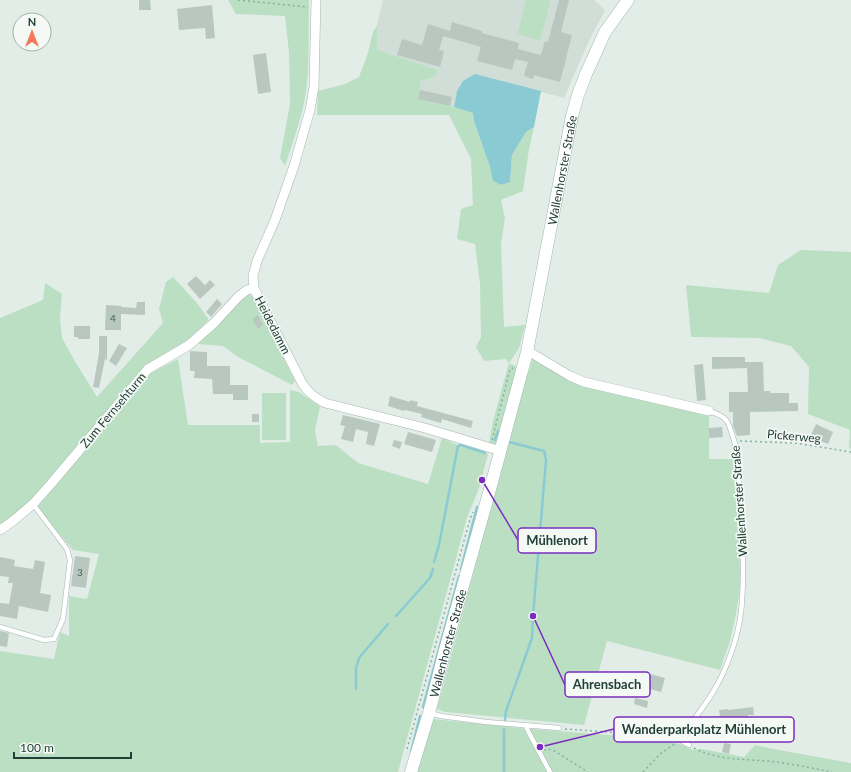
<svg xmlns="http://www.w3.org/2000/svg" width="851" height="772" font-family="Lato,sans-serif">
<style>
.built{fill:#d1ddd7}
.green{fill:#bbdfc3}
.water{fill:#8acbd3}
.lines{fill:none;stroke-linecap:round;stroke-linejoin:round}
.stream{stroke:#8acbd3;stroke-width:2.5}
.building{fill:#b8c8c1}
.lane-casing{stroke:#a5b5af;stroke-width:5.5}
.street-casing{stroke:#a5b5af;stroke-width:10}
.secondary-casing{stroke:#a1b9b0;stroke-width:13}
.path{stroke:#83b1a1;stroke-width:1.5;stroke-dasharray:2 3;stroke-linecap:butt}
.lane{stroke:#fff;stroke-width:4.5}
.street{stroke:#fff;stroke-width:9}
.secondary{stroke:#fff;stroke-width:12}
.labels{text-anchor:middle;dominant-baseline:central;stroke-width:3.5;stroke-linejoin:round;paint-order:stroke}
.number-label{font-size:10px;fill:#486159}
.street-label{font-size:12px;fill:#223f36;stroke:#f4f9f6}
.leader{fill:none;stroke:#7b2cbf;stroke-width:1.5}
.callout-dot{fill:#7b2cbf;stroke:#f4f9f6;stroke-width:1.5}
.callout{fill:#f4f9f6;stroke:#7b2cbf;stroke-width:1.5}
.callout-label{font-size:13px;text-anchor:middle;font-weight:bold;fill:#223f36}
</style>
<rect width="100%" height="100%" fill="#e3ede8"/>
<!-- built -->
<path class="built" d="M383,0h143l-9,34 23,7 11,-41h43l11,10 -17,33 -24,55 -89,-24 -18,17 -3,16 -36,-8 3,-18 14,-4 -58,-27v-25z"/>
<!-- green -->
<path class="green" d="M228,0h81c-1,30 1,62 -3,92 -4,25 -13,50 -21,74l-5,-8 10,-54 -1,-51 -4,-37 -49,-2z
M526,0h25l-11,41 -23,-7z
M377,25v25l60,20 -2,7 -14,4 -3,18 36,8 19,6 1,8 16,46 3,14 8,4 9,-3 2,-27 14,-23 8,-5 -5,22 -6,42 -22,9 4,18 -4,26 3,83 21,-2 -6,23 -10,15 20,9 4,-15 31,19 145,38v45h26l5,108v22l-4,25 -6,27 -10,29 -113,-29 -23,84 -139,-13 -8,-3 70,-262 -18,-4 4,-22 16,-58 -3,-4 -22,2 -8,-14 5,-10 -1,-53 -5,-40 -18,-5 4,-30 12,-4 -2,-46 -22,-44h-132l1,-24 27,-7 14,-7 9,-24 5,-21z
M801,250l50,2v197l-2,-1 1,-18 -42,-16 1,-47 -18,-21 -32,-8 -68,-1 -5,-52 83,8 9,-28z
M173,277l24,26 12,17 -20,19 -44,28 -114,134 -19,17 -12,6v-206l43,-18 2,-17 17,11 -2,24 2,20 14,25 21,34 66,-74 -4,-14 7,-27z
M249,294l4,3 42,84 -3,4 -54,-28 -15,-11 -25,-2 27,-26 19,-22z
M178,359l10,66h72v18l30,-1v-52l9,2 21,15 -5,23 3,16 18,-1 22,18 70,21 14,-46 18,8 28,8 -9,34 -12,30 -69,254h-398v-121l54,8 6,-27 9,4v-40l18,3 12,-45 -26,-4 -37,-44 113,-132z
M262,393h24v47h-24z
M433,719l98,10 117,9 32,6 13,6 9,-1 42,8 11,-12 19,4 77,14v9h-434z"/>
<!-- water -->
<path class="water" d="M475,74l66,17 -7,36 -8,5 -14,23 -2,27 -9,3 -8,-4 -3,-14 -16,-46 -1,-8 -19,-6 3,-16 6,-10z"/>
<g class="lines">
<!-- stream -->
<path class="stream" d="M495,440l3,-9
M434,562l5,-17 19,-99 3,-1 24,8
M461,569l16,-62
M396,616l34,-38 3,-9
M356,689v-21l3,-10 29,-34
M423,707l36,-131
M505,720l1,-9 26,-73 1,-22 13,-156 -2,-9 -35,-9
M504,729v43
M411,752l9,-36"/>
</g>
<!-- building -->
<path class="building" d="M139,0h11l1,10h-12z
M559,0h10l-8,32 11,3 -12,47 -26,-7 -1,4 -9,-3 4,-14 -13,-3 -3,11 -35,-9 4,-14 -38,-11 -4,14 5,1 -4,16 -43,-12 5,-16 20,6 6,-21 22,7 2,-9 30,9v2l37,10 -1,6 23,6 4,-14 3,1z
M212,5l3,33 -9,1 -1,-11 -26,2 -2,-21z
M266,53l5,39 -13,2 -5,-39z
M420,90l32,7 -2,9 -32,-7z
M196,276l9,9 5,-5 5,5 -15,14 -13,-15z
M217,299l5,5 -11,13 -5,-5z
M137,302h8v13l-24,-1v16h-16l1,-25 16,1 -1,1 15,1z
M258,315l5,10 -5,4 -6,-10z
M74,326h16v13h-12v-2h-4z
M99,336h8v24l-2,-1 -6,29 -6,-1 6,-34z
M119,344l8,4 -11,18 -7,-5z
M190,351l17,1v14h23v19h18v15h-15v-6h-20l-1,-15 -18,-1 1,-7h-5z
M712,357h33v5h18l1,29h6v2h19v10h9v8l-48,1v23l-13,1 -4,-10v-14h-4v-20h19l-1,-24 -35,1z
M703,364l3,36 -9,1 -3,-36z
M390,396l20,6v-2l8,2 -1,4 56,15 -2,7 -29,-9 -1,4 -20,-6 1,-3 -17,-4 -1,1 -16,-5z
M252,414h7v8h-7z
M343,415l37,9 -6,22 -8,-2 2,-12 -12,-3 -3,13 -12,-3 4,-13 -5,-1z
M816,424l17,8 -5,12 -18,-7z
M722,427l1,10 -14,1v-10z
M408,432l28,8 -4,12 -28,-8z
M394,440l8,2 -2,7 -8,-3z
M75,556l15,2 -4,30 -15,-2z
M0,557l15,3 -1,6 19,3 2,-9 10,2 -5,31 11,2 -3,17 -29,-6 -2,13 -17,-3v-13l9,1 4,-21h-5l1,-6 -9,-1z
M0,631l9,2 -2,14 -7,-1z
M643,672l22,6 -4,14 -22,-6z
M635,698l13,3 -1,7 -13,-4z
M753,707l1,8h-6v4l-9,1 2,10 -29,4 -3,-17 11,-1 -1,-6 9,-1v1z
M724,743l7,1 -2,10 -7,-2z"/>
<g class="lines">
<defs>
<path id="lane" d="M0,627l44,13 10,-1 9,-20 7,-59 -3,-11 -34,-45
M430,713l11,3 45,6 73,6
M526,726l2,5 22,41
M689,745l-9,-5c10,-17 23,-31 33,-48 14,-23 25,-54 28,-80 2,-16 2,-33 2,-49l-6,-112c-2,-7 -7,-27 -11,-31 -4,-5 -12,-7 -17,-9"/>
<path id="street" d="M316,0l-2,87 -4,23 -16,56 -19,54 -18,41 -4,15 1,12 7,15 41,80c6,10 13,15 23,20l100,25 76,23
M527,352l6,2 37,22 14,6 125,29
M0,530l13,-9 20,-17 17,-19 98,-116 41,-24 25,-22 25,-27 8,-6 7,-2"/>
<g id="secondary">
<path id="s1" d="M411,772l18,-59 16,-63 47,-168 35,-130 45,-236 6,-21 8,-21 19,-42 23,-32"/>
</g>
</defs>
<!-- lane casing -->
<use href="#lane" class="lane-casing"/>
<!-- street casing -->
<use href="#street" class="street-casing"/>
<!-- secondary casing -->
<use href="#secondary" class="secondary-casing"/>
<!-- path -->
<path class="path" d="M238,0l70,7
M492,440l18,-71 3,-1
M740,441l55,2 56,9
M565,729l84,6 25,4
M694,748c23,12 48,11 73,13 22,2 44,7 65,11
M407,749l63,-230 3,-7
M544,750l3,-1 6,1 35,22
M643,772l17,-18 16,-11"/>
<!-- lane -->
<use href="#lane" class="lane"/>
<!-- street -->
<use href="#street" class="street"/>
<!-- secondary -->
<use href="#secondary" class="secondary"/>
</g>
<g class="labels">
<!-- number labels -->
<g class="number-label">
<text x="113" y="318">4</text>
<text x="80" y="572">3</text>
</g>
<!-- street labels -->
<g class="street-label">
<text stroke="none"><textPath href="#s1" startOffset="621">Wallenhorster Straße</textPath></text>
<text transform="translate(273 325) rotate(63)">Heidedamm</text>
<text transform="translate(113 410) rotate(-50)">Zum Fernsehturm</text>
<text transform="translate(794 436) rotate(5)">Pickerweg</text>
<text transform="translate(739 501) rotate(-94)">Wallenhorster Straße</text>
<text stroke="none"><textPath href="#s1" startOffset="134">Wallenhorster Straße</textPath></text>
</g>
</g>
<!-- callouts -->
<path class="leader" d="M482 480L518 540M533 616L565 685M540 747L614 729"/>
<g class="callout-dot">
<circle cx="482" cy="480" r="4"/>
<circle cx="533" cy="616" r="4"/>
<circle cx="540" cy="747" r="4"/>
</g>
<g class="callout">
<rect x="518" y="528" width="78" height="25" rx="4"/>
<rect x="565" y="672" width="85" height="25" rx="4"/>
<rect x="614" y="717" width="180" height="25" rx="4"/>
</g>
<g class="callout-label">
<text x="557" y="545">Mühlenort</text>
<text x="607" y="689">Ahrensbach</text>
<text x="704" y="734">Wanderparkplatz Mühlenort</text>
</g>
<!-- north arrow -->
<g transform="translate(32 32)"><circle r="19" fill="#f4f9f6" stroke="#a0afa9"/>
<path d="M0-3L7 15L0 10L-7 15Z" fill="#f4795a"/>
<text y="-6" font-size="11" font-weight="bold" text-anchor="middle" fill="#223f36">N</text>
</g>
<!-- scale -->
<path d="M14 752v6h117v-6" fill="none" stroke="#223f36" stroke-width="2"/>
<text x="20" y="752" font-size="12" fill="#223f36" stroke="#f4f9f6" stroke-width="3" paint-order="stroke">100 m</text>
</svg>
